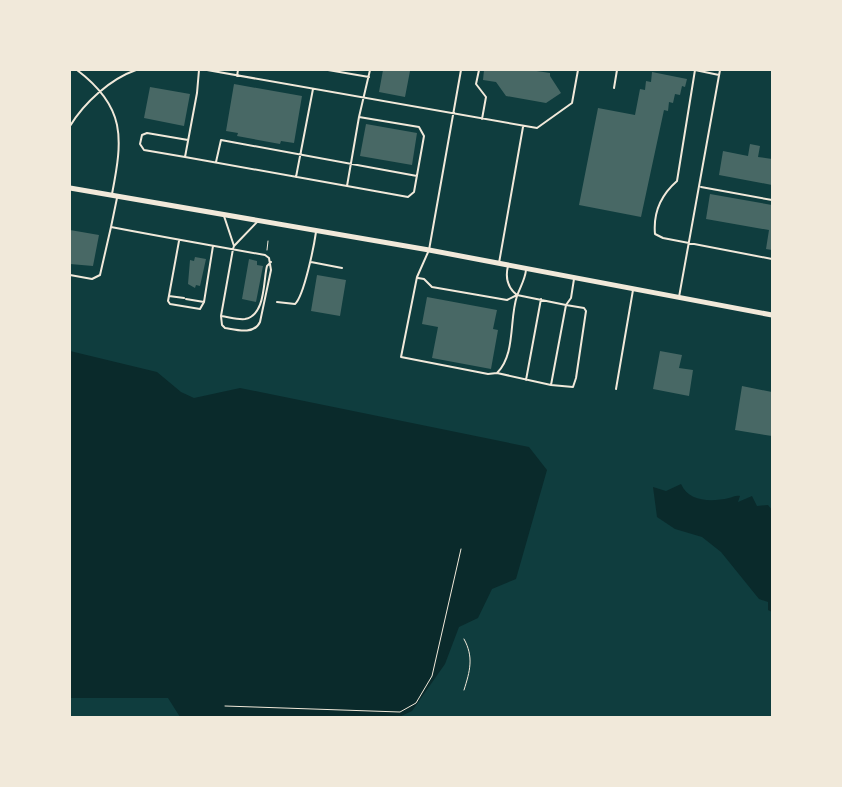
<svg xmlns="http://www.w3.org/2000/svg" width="842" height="787" font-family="'Roboto Condensed',sans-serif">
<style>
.water{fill:#0a2a2b}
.building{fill:#486865}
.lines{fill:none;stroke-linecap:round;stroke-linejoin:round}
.path{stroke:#f1e9da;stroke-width:1}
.service{stroke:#f1e9da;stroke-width:2}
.primary{stroke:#f1e9da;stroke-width:5}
</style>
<rect width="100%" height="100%" fill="#0f3d3e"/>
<!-- water -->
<path class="water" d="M70,351l87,21 24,20 13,6 46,-10 289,59 18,23 -31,109 -24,10 -14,29 -19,9 -14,37 -33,47 -13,6h-219l-12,-19h-98z
M681,484c8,18 30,18 48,14 5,-1 6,-3 11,-2l-2,6 14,-6 5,10 11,-1 4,5v102l-4,-2v-8l-9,-3 -38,-47 -19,-15 -27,-8 -18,-12 -4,-30 13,4z"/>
<!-- building -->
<path class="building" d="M383,70l27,1 -5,26 -26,-5z
M484,70h46l20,3v3l11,17 -15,10 -40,-7 -10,-14 -13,-2z
M652,72l35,7 -2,8 -3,-1 -2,9 -5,-1 -2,9 -4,-1 -1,9 -4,-1 -23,107 -62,-12 19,-97 37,7 5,-26 5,1 1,-9 5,1z
M234,84l68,12 -8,47 -13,-2 -1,3 -43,-8 1,-3 -12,-2z
M150,87l40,7 -6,32 -40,-8z
M366,124l51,9 -5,32 -52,-9z
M750,144l10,2 -2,11 14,2v26l-53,-10 4,-24 25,5z
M710,194l62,11v45l-6,-1 3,-19 -63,-11z
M70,230l29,5 -6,31 -23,-2z
M195,257l11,2 -6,27 -4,-1 -1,3 -7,-4 2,-24 4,1z
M249,259l8,2v4l6,1 -7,36 -14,-3z
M317,275l29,5 -6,36 -29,-5z
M427,297l70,13 -4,19 5,1 -7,39 -59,-11 6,-31 -16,-3z
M660,351l22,4 -3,13 14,2 -4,26 -36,-7z
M742,386l30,6v44l-37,-6z"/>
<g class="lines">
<!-- path -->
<path class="path" d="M267,250l1,-9
M464,639c10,18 6,32 0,51
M225,706l175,6 16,-9 16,-27 29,-127"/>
<!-- service -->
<path class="service" d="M77,70c49,37 46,68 35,124
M199,70l-2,23 -12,64 162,29
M207,70l330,58 35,-25 6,-33
M328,70l41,7
M461,70l-32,180 -12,27 -16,80 87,17 9,-1c19,-19 12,-54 20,-77 3,-9 8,-16 9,-26
M479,70l-3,14 10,13 -4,22
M719,75l-24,-5 -18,111c-16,14 -24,31 -22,53l8,4 109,21
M237,76l1,-6
M614,88l3,-18
M359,117l60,10 5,9 -10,56 -6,5 -61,-11 12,-69 11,-47
M70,126c14,-23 40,-47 66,-56
M185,157l-41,-7 -4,-6 2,-9 5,-2 41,7
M216,162l5,-22 196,36
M296,177l17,-88
M701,187l71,13
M117,198l-6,29c52,10 103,19 154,28l4,3 2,12 -11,52c-6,13 -23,8 -35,6l-3,-3 -1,-9 12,-67 1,-3 -10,-30
M179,241l-11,60 2,3 30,5 4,-7 9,-56
M234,246l24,-25
M311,262l31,6
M499,263l24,-136
M508,266c-3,12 0,22 9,29l49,10 -15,80
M70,275l22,4 8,-4 11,-48
M418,278l6,1 8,8 75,13 10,-5
M169,296l15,2
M679,297l41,-227
M186,299l18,3
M277,302l18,2c9,-8 19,-58 21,-72
M221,316c8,1 17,4 24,3 21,-4 18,-38 22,-53l4,-4
M497,373l54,12 22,2 3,-9 10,-67 -2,-3 -18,-3 5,-7 3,-19
M526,380l15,-81
M616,389l17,-99"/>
<!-- primary -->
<path class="primary" d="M70,188l359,62 343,65"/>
</g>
<!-- border -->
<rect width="842" height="787" fill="none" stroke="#f1e9da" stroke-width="142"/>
</svg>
